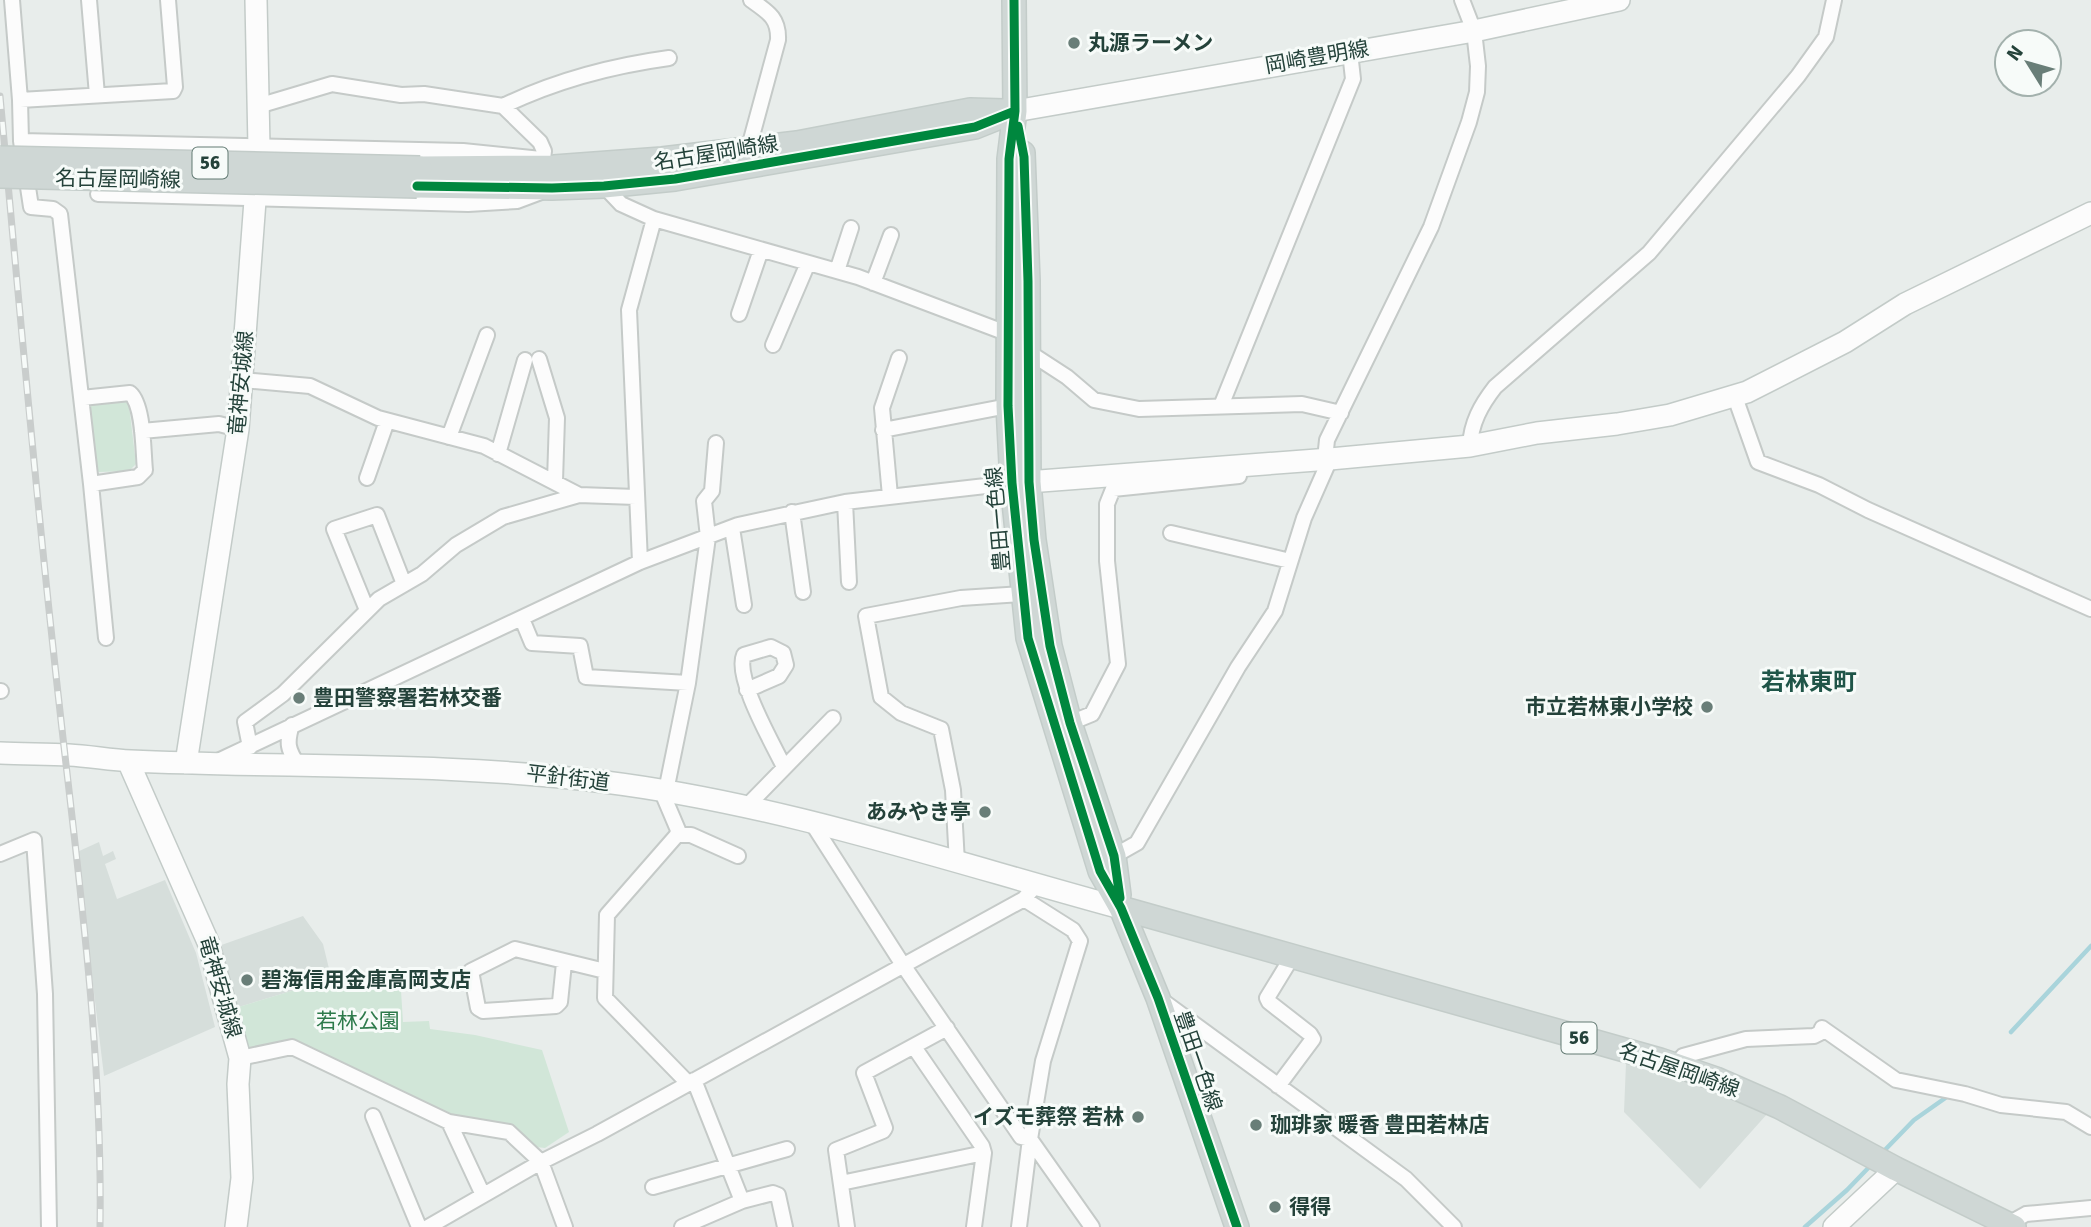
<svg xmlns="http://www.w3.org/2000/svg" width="2091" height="1227" font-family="Signika,'Noto Sans JP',sans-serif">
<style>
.built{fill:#d6dedb}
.green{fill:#d1e6d8}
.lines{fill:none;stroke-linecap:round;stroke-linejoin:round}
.stream{stroke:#a9d4db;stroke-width:4.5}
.street-casing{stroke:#c5cac8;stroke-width:18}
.secondary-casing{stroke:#c3cbc8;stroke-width:24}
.primary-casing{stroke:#c3ccc9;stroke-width:26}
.street{stroke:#fcfcfc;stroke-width:14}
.secondary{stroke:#fcfcfc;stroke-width:21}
.primary{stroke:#cfd7d5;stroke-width:23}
.rail-casing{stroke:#c9cdcc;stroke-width:7}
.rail{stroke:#f7fbf9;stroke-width:4.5;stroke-dasharray:13;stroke-linecap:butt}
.primary-bridge-casing{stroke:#c3ccc9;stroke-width:26;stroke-linecap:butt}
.primary-bridge{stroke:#cfd7d5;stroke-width:23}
.cycleway-casing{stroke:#f7fbf9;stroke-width:13}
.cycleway{stroke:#00873e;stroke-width:9}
.poi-dot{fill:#697e78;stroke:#f7fbf9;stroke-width:2.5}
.labels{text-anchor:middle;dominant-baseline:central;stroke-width:6;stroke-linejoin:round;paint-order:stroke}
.shield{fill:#f7fbf9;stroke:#637a73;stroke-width:2}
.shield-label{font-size:19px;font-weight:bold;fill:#24423a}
.poi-label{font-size:21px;font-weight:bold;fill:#24423a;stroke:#f7fbf9;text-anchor:start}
.street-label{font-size:21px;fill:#24423a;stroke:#f7fbf9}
.park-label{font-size:21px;fill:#2d7a4b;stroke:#f7fbf9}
.quarter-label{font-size:24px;font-weight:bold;fill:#1f5548;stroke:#f7fbf9}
</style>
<rect width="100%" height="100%" fill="#e8edeb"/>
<!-- built -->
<path class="built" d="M99,842l4,14 10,-5 3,8 -11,5 12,35 48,-19 31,73 19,74 -111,49 -27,-224z
M303,916l20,28 9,37 -14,2 -86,26 -19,-61z
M1626,1063l75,23 67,27 -68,76 -76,-77z"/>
<!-- green -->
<path class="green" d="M124,400l5,5 7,59 -7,7 -30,1 -4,-2 -5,-63 4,-4z
M400,975l3,47 26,-1 1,8 45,6 67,15 27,82 -24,16 -9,-1 -25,-21 -71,-14 -137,-68 -10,-3 -45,7 -16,-39 86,-26z"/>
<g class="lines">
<!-- stream -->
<path class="stream" d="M2011,1032l80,-86
M1881,1154l33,-34 37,-26
M1805,1227l42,-37 26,-27"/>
<defs>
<path id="street" d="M12,0l8,100 153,-9 2,-4 -7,-87
M89,0l8,95
M20,100l1,41 10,66 22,2 7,5 31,270 15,154
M258,106l74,-22 69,11 23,-1 79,12 37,36 4,9 -1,8
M503,106c54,-26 107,-40 166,-48
M21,141l442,10 78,8
M749,147l29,-107c1,-22 -10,-28 -27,-40
M604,186l17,18 33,15 204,58 151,57
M98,194l370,10 49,-3 24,-9
M837,271l14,-43
M873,283l18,-48
M739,314l22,-64
M773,345l35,-82
M1027,351l40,26 27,23 45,9 163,-5 39,9
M539,359l18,59 -2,63
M242,380l68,6 68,32 106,28 95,49
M1735,397l23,65 61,23 49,25 223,99
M82,398l48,-5c14,12 13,59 15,77l-7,7 -47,7
M1221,406l132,-327 -3,-27
M883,430l125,-24
M142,431l77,-7 19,5
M449,437l38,-102
M1470,446c1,-23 11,-41 25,-59l154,-134 149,-177 28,-39 8,-37
M498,454l27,-94
M1325,459l2,-19 104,-213 38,-105 8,-30 1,-26 -4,-35 -12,-31
M367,478l20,-57
M890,496l-8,-88 17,-50
M845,502l4,80
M792,512l11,80
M732,528l12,77
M1171,533l119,28
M640,562l-11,-252 25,-91
M367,610l-33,-81 43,-14 27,69
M522,619l10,24 48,3 6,31 102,6
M747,690l32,-14 7,-11 -3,-12 -12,-6 -27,8c-10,22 29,89 40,112
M0,691h1
M1070,723l22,-9 26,-50 -11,-103v-57l6,-15 126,-13
M292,725c-6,18 -4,25 6,40
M250,747l-5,-25 38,-28 96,-95 43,-25 34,-29 47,-28 76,-22 57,2
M218,761l422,-199 98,-37 107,-23 167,-19
M661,790l17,40 -1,5 -70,80 -2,83 83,85
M666,791l22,-108 20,-146 -4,-36 8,-10 4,-48
M745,808l88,-90
M812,823l91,142 118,172 9,2 62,88
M677,835h14l47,21
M0,854l34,-14 11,154 4,233
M1114,856l23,-13 101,-176 37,-56 29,-93 26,-59
M957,863l-4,-73 -12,-61 -40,-16 -20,-16 -15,-81 95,-18 61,-4
M564,963l-4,39 -4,4 -73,5 -5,-3 -7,-37 44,-22 90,22
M1160,999l246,180 48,48
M914,1047l68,99 2,7 -10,74
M240,1058l52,-11 157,75 60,10 32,30 24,65
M1676,1066l7,-10 63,-17 68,-3 6,-3 2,-5 74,52 69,14 36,11 65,7 25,15
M1278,1086l35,-47 -3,-5 -41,-32 -2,-4 25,-41
M373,1116l46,111
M449,1122l34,73
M841,1183l143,-30
M653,1187l134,-38
M742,1201l31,-8 5,2 7,32
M2008,1224l18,-10 65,-6
M428,1227l113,-65 56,-28 427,-235 11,-13
M682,1227l60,-26 -48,-121
M847,1227l-11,-77 47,-19 2,-3 -21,-55 83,-45
M1019,1227l11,-88 13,-78 37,-120 -7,-11 -49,-31"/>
<path id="secondary" d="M1015,111l459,-80 145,-31
M1014,483l316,-24 140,-13 67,-13 80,-9 53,-9 77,-23 98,-50 60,-38 186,-91
M0,753c23,1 46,1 69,2 20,1 41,5 62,6 158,7 316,1 474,21 176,22 346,80 516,126
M128,761l80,181 32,116 -2,26 4,94 -6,49
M186,763l52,-334 21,-282 -3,-147
M1834,1227l62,-58"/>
<path id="primary" d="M1014,0l1,111 -6,48 -1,247 4,77 16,155 72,233 21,37 37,90 79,229
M1023,153l5,128 1,201 5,58 16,106 20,77 44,133 5,39
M420,168l134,-1 108,-8 135,-16 173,-33 34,1
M417,186l135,2 52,-2 71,-7 300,-52 40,-16
M1121,908l539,152 56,19 64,28 116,62 118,58"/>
</defs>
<!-- street casing -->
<use href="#street" class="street-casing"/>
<!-- secondary casing -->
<use href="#secondary" class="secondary-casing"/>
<!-- primary casing -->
<use href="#primary" class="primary-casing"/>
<!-- street -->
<use href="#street" class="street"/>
<!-- secondary -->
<use href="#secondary" class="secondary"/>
<!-- primary -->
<use href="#primary" class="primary"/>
<defs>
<path id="rail" d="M0,96c17,184 33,368 53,551 20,193 50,386 47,580"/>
</defs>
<!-- rail casing -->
<use href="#rail" class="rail-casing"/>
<!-- rail -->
<use href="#rail" class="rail"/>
<defs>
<path id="primary-bridge" d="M0,158l420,10
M0,176l417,10"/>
</defs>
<!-- primary-bridge casing -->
<use href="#primary-bridge" class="primary-bridge-casing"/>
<!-- primary-bridge -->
<use href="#primary-bridge" class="primary-bridge"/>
<defs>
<path id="cycleway" d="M1014,0l1,111 -6,48 -1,247 4,77 16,155 72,233 21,37 37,90 79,229
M1018,126l6,31 4,124 1,201 5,58 16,106 20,77 44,133 6,42
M417,186l135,2 52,-2 71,-7 300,-52 40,-16"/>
</defs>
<!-- cycleway casing -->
<use href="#cycleway" class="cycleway-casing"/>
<!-- cycleway -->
<use href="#cycleway" class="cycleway"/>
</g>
<!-- markers -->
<g class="poi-dot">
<circle cx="1074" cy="43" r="7"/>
<circle cx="299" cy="698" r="7"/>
<circle cx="1707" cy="707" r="7"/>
<circle cx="985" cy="812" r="7"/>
<circle cx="247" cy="980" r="7"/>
<circle cx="1138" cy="1117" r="7"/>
<circle cx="1256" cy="1125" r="7"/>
<circle cx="1275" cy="1207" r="7"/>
</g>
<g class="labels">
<!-- shield labels -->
<g class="shield">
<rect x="192.5" y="147.5" width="35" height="31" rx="5"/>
<rect x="1561.5" y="1022.5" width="35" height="31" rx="5"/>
</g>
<g class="shield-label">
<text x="210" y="163">56</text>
<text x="1579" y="1038">56</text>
</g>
<!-- poi labels -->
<g class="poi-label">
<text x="1088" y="43">丸源ラーメン</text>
<text x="313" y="698">豊田警察署若林交番</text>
<text x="1693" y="707" text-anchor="end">市立若林東小学校</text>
<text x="971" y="812" text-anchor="end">あみやき亭</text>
<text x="261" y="980">碧海信用金庫高岡支店</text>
<text x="1124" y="1117" text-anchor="end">イズモ葬祭 若林</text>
<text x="1270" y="1125">珈琲家 暖香 豊田若林店</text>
<text x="1289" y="1207">得得</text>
</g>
<!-- street labels -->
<g class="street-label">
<text transform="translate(1317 57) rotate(-10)">岡崎豊明線</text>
<text transform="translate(716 153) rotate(-9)">名古屋岡崎線</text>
<text transform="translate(118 179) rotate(1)">名古屋岡崎線</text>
<text transform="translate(241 383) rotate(-85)">竜神安城線</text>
<text transform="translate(998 519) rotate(-95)">豊田一色線</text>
<text transform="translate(568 778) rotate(7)">平針街道</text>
<text transform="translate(220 987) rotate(74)">竜神安城線</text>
<text transform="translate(1198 1061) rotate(71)">豊田一色線</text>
<text transform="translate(1679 1070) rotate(19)">名古屋岡崎線</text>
</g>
<!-- park labels -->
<g class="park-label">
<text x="358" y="1021">若林公園</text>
</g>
<!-- quarter labels -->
<g class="quarter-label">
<text x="1809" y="682">若林東町</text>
</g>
</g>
<!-- north arrow -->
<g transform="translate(2028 63) rotate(307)"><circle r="33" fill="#f7fbf9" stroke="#a3b1ad" stroke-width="2"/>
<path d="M0-5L12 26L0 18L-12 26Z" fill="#697e78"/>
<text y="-10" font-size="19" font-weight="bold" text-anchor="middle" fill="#24423a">N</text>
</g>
</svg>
